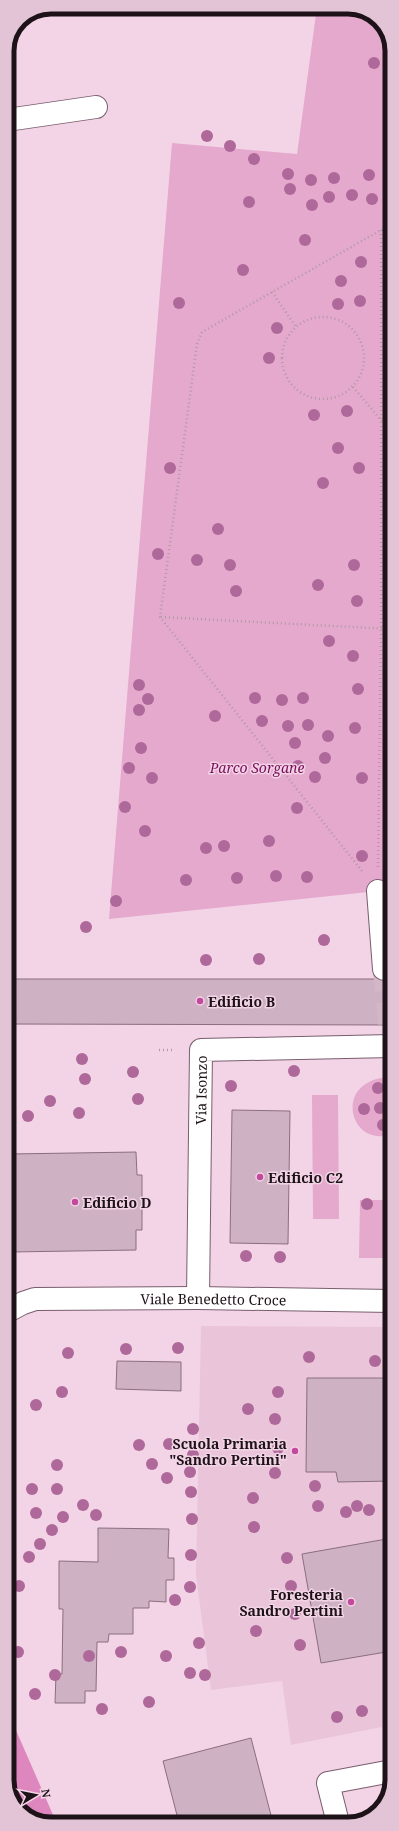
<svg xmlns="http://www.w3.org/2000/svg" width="399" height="1831" font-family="'Noto Serif',serif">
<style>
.built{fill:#eac5da}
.green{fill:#e4a9cc}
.forest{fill:#de87be}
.building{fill:#ceb1c2;stroke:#8a6f7f}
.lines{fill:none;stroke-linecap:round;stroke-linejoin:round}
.pedestrian-tunnel{stroke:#d3b7c7;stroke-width:22;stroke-dasharray:22 11;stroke-linecap:butt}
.pedestrian-casing{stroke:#785e6d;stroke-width:24}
.minor-casing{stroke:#785e6d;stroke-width:24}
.path{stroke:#b199a7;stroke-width:2.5;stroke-dasharray:1 3;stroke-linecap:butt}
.pedestrian{stroke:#fff;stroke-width:22}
.minor{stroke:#fff;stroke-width:22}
.tree{fill:#af689a}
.poi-dot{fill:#c3499c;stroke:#f3d4e6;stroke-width:1.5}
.labels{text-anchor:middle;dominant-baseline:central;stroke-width:3;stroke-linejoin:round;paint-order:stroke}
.park-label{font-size:14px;font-style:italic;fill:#780f5c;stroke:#f3d4e6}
.poi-label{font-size:14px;font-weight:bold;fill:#1c1218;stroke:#f3d4e6;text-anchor:start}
.street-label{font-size:14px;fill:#1c1218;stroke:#f3d4e6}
.rim{fill:none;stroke:#1c1218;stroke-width:5}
</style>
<rect width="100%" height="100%" fill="#f3d4e6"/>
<!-- built -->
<path class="built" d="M201,1326l191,1v398l-101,20 -9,-64 -71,9 -15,-115z"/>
<!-- green -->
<path class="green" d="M317,7h36l24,11 14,25 1,849 -14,-1 -269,28 63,-776 125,11z
M381,1078l11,3v53c-40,15 -59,-47 -11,-56z
M312,1095h26l1,124h-26z
M360,1200h32v58h-33z"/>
<!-- forest -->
<path class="forest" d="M8,1728h7l42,96h-11l-24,-11 -14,-25z"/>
<!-- building -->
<path class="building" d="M7,979h370l8,2 7,-2v46l-385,-1z
M232,1110l58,1 -2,133 -58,-1z
M136,1152l1,23h5v55h-6v20l-125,2 -1,-21h-2v-58h3l-1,-19z
M117,1361l64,1v29l-65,-2z
M307,1378h85v103l-54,1 -2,-10h-30z
M98,1528l71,1 -1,29h6v22h-8v22l-17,-1v7h-16v26h-24l-1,8h-11l-1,49h-11v12h-30l1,-29h6l1,-65h-4v-48l39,1z
M392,1538v113l-71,12 -19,-109z
M251,1738l22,85h-94l-16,-62z"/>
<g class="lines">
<!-- pedestrian-tunnel -->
<path class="pedestrian-tunnel" d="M384,969l6,64"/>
<defs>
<path id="pedestrian" d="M378,891l6,78"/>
<g id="minor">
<path d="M7,120l89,-13"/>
<path id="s1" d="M198,1298l3,-248 191,-4"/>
<path id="s2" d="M8,1311l15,-8 12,-4 163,-1 194,3"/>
<path d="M338,1823l-10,-40 64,-12"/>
</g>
</defs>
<!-- pedestrian casing -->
<use href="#pedestrian" class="pedestrian-casing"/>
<!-- minor casing -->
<use href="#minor" class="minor-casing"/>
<!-- path -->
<path class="path" d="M272,292l24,35
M282 358a41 41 0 1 1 82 0a41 41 0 1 1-82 0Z
M353,387l38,45
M161,617l230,12
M378,867l3,-238v-399
M362,871l-202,-254 37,-273 5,-12 179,-102 10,-1
M159,1050h16"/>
<!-- pedestrian -->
<use href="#pedestrian" class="pedestrian"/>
<!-- minor -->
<use href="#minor" class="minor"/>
</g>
<!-- trees -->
<g class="tree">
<circle cx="374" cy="63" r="6"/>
<circle cx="207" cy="136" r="6"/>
<circle cx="230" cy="146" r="6"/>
<circle cx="254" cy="159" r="6"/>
<circle cx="288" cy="174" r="6"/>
<circle cx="369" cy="175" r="6"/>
<circle cx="334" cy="178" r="6"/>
<circle cx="311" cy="180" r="6"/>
<circle cx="290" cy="189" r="6"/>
<circle cx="352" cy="195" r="6"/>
<circle cx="329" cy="197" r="6"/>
<circle cx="372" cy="199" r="6"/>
<circle cx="249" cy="202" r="6"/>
<circle cx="312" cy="205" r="6"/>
<circle cx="305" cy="240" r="6"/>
<circle cx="361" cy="262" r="6"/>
<circle cx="243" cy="270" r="6"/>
<circle cx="341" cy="281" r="6"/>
<circle cx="360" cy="301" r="6"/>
<circle cx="179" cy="303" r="6"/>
<circle cx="338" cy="304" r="6"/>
<circle cx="277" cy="328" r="6"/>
<circle cx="269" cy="358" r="6"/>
<circle cx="347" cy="411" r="6"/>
<circle cx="314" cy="415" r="6"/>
<circle cx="338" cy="448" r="6"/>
<circle cx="170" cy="468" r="6"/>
<circle cx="359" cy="468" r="6"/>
<circle cx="323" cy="483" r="6"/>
<circle cx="218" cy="529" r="6"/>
<circle cx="158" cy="554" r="6"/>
<circle cx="197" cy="560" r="6"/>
<circle cx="230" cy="565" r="6"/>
<circle cx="354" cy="565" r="6"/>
<circle cx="318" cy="585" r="6"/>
<circle cx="236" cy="591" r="6"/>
<circle cx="357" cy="601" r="6"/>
<circle cx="329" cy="641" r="6"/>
<circle cx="353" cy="656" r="6"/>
<circle cx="139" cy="685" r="6"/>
<circle cx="358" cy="689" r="6"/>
<circle cx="255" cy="698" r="6"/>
<circle cx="303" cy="698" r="6"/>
<circle cx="148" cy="699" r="6"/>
<circle cx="282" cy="700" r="6"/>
<circle cx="139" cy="710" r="6"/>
<circle cx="215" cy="716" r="6"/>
<circle cx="262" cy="721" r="6"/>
<circle cx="308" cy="725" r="6"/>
<circle cx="288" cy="726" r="6"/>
<circle cx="355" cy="728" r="6"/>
<circle cx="328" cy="736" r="6"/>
<circle cx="295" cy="743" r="6"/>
<circle cx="141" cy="748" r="6"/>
<circle cx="325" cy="758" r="6"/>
<circle cx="298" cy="766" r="6"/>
<circle cx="129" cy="768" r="6"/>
<circle cx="315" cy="777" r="6"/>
<circle cx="152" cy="778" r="6"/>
<circle cx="362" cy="778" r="6"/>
<circle cx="125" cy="807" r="6"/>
<circle cx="297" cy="808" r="6"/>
<circle cx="145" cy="831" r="6"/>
<circle cx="269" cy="841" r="6"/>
<circle cx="224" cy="846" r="6"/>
<circle cx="206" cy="848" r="6"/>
<circle cx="362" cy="856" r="6"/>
<circle cx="276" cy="876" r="6"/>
<circle cx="307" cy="877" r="6"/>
<circle cx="237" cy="878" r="6"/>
<circle cx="186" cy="880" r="6"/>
<circle cx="116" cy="901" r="6"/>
<circle cx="86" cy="927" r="6"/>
<circle cx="324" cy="940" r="6"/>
<circle cx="259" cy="959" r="6"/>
<circle cx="206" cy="960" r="6"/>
<circle cx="82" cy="1059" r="6"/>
<circle cx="294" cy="1071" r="6"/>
<circle cx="133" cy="1072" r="6"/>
<circle cx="85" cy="1079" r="6"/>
<circle cx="231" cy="1086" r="6"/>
<circle cx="378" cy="1088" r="6"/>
<circle cx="138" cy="1099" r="6"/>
<circle cx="50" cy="1101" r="6"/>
<circle cx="380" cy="1108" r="6"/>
<circle cx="364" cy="1109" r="6"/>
<circle cx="79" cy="1113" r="6"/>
<circle cx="28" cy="1116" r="6"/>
<circle cx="383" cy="1125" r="6"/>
<circle cx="367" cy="1204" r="6"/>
<circle cx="246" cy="1256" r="6"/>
<circle cx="280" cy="1257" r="6"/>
<circle cx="178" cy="1348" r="6"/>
<circle cx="126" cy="1349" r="6"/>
<circle cx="68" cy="1353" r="6"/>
<circle cx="309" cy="1357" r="6"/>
<circle cx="375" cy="1361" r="6"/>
<circle cx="62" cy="1392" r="6"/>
<circle cx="278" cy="1392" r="6"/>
<circle cx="36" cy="1405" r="6"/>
<circle cx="248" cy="1409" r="6"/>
<circle cx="275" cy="1419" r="6"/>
<circle cx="193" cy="1429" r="6"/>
<circle cx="169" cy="1444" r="6"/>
<circle cx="139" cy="1445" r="6"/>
<circle cx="278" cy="1448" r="6"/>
<circle cx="193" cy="1455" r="6"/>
<circle cx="152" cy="1464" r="6"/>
<circle cx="57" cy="1465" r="6"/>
<circle cx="190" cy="1472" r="6"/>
<circle cx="275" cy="1473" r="6"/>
<circle cx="167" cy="1478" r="6"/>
<circle cx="315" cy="1486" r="6"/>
<circle cx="32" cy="1489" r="6"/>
<circle cx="57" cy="1489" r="6"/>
<circle cx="191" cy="1492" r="6"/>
<circle cx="253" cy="1498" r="6"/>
<circle cx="83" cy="1505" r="6"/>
<circle cx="318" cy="1506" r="6"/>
<circle cx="357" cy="1506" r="6"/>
<circle cx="369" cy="1510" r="6"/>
<circle cx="346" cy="1512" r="6"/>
<circle cx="36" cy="1513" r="6"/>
<circle cx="96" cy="1515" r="6"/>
<circle cx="63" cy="1517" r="6"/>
<circle cx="192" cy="1519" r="6"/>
<circle cx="254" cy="1527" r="6"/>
<circle cx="52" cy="1530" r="6"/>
<circle cx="40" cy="1544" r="6"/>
<circle cx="191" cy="1555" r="6"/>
<circle cx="29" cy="1557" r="6"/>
<circle cx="287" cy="1558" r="6"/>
<circle cx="19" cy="1586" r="6"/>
<circle cx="291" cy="1586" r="6"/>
<circle cx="190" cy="1587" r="6"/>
<circle cx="175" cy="1600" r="6"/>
<circle cx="295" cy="1614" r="6"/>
<circle cx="256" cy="1631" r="6"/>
<circle cx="199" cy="1643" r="6"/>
<circle cx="300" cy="1645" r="6"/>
<circle cx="18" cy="1652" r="6"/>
<circle cx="121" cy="1652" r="6"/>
<circle cx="89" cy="1656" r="6"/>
<circle cx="166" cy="1656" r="6"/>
<circle cx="190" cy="1673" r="6"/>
<circle cx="55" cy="1675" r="6"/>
<circle cx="205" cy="1675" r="6"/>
<circle cx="35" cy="1694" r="6"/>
<circle cx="149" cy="1702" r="6"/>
<circle cx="102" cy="1709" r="6"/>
<circle cx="362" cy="1711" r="6"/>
<circle cx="337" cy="1717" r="6"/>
</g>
<!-- markers -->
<g class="poi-dot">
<circle cx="200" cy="1001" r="4"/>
<circle cx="260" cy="1177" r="4"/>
<circle cx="75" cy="1202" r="4"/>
<circle cx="295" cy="1451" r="4"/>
<circle cx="351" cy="1602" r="4"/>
</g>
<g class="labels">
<!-- park labels -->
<g class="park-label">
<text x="257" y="767">Parco Sorgane</text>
</g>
<!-- poi labels -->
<g class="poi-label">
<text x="208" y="1001">Edificio B</text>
<text x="268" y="1177">Edificio C2</text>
<text x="83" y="1202">Edificio D</text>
<text x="287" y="1443" text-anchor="end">Scuola Primaria<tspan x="287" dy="16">"Sandro Pertini"</tspan></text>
<text x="343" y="1594" text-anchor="end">Foresteria<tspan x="343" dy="16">Sandro Pertini</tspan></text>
</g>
<!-- street labels -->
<g class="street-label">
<text stroke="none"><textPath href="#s1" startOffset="208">Via Isonzo</textPath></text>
<text stroke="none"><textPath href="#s2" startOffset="208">Viale Benedetto Croce</textPath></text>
</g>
</g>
<!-- crop -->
<path d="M0 0H399V1831H0ZM51 14H348A37 37 0 0 1 385 51V1780A37 37 0 0 1 348 1817H51A37 37 0 0 1 14 1780V51A37 37 0 0 1 51 14Z" fill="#e2c4d6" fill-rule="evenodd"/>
<path class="rim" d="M51 14H348A37 37 0 0 1 385 51V1780A37 37 0 0 1 348 1817H51A37 37 0 0 1 14 1780V51A37 37 0 0 1 51 14Z"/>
<!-- north arrow -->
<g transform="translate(36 1795) rotate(80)" stroke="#f3d4e6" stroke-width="3" paint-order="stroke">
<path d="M0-3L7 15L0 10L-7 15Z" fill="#1c1218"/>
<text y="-6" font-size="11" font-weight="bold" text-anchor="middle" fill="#1c1218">N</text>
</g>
</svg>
